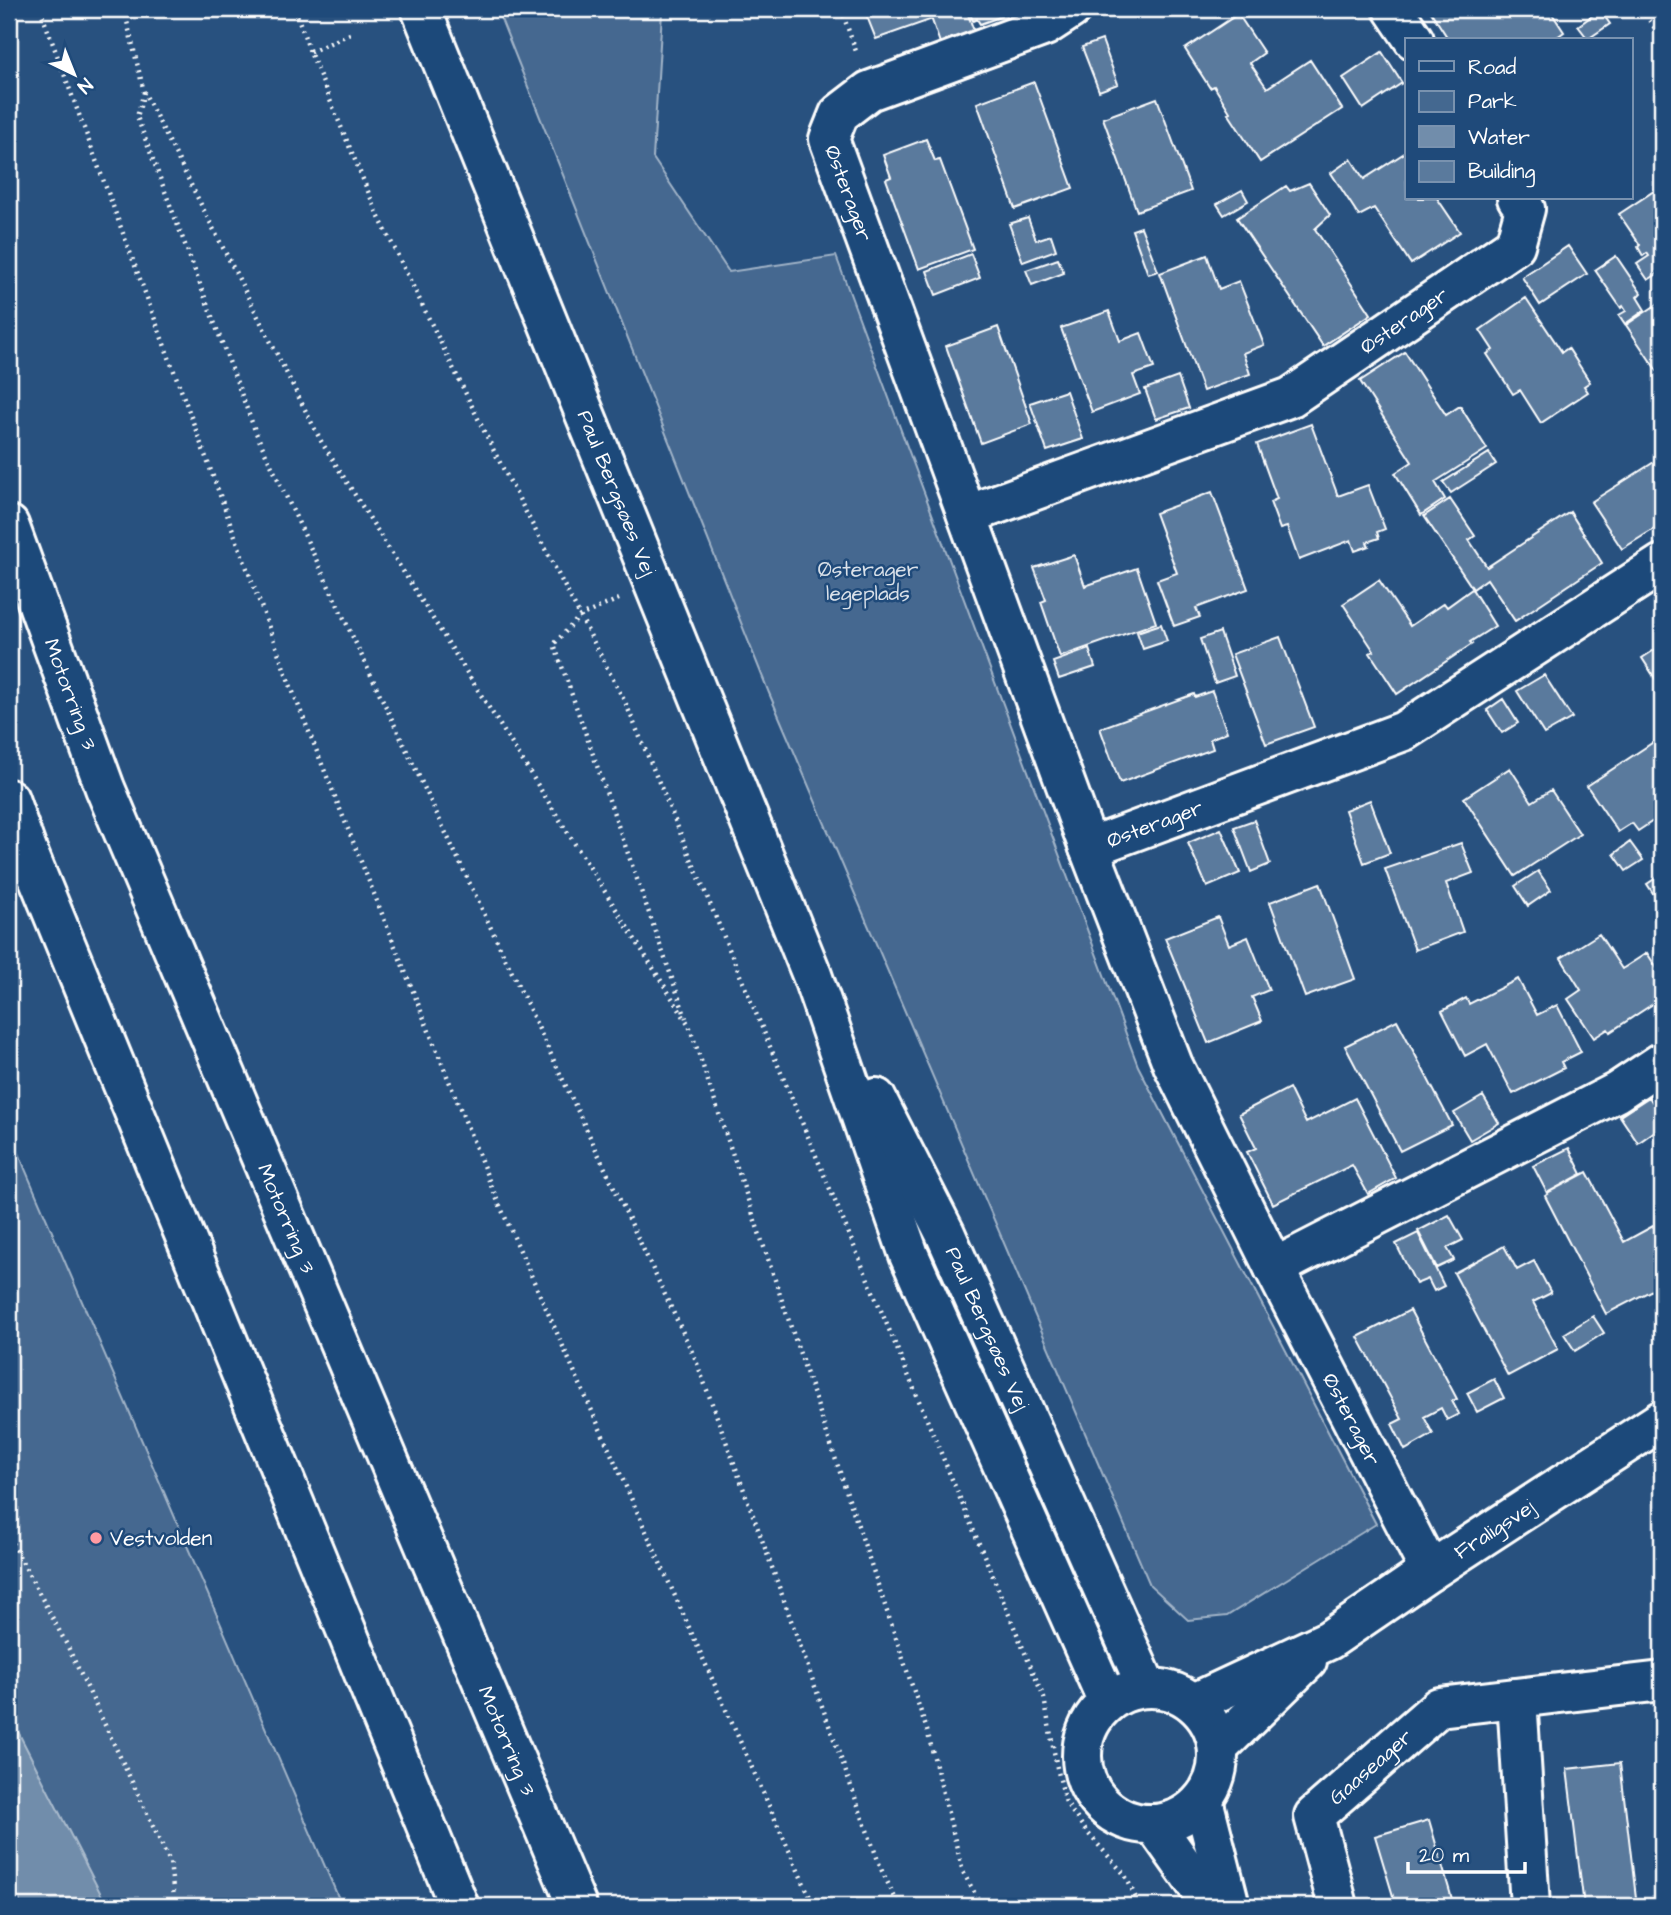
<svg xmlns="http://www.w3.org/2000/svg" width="1671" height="1915" font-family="'Architects Daughter',sans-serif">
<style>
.green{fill:#446890;stroke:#a2b4c8;stroke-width:2}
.water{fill:#718dab;stroke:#aabbcd;stroke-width:2}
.building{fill:#5a7a9d;stroke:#fff;stroke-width:2}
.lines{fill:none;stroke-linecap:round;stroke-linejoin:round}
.minor-casing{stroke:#fff;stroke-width:44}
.highway-casing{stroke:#fff;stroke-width:44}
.path{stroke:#fff;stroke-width:4.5;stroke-dasharray:2 5;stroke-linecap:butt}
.minor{stroke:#1f4a7a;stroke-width:38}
.highway{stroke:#1f4a7a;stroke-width:38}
.poi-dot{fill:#ff9aa2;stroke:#1f4a7a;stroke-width:2.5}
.labels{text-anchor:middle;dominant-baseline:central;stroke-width:5;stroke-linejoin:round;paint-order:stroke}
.street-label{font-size:21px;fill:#fff;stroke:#1f4a7a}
.park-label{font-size:21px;fill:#dae1e9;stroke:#1f4a7a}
.poi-label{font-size:21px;fill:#fff;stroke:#1f4a7a;text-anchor:start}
</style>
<rect width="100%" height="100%" fill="#28517f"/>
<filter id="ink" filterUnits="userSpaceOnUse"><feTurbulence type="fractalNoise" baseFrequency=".0143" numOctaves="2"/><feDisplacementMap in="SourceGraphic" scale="14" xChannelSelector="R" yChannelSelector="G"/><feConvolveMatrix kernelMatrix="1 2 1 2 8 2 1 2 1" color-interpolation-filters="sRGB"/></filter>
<g filter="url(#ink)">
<!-- green -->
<path class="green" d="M497,9h170l-5,3 -9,146 76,114 107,-16 302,810 238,458 -149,92 -39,4 -38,-35 -381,-892z
M9,1126l16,43 317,737h-333z"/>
<!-- water -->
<path class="water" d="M9,1714l98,192h-85l-13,-26z"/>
<!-- building -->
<path class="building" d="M864,9h61l5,11 -54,19z
M928,9h38l8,22 -34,12z
M968,9h54l-42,15 -3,-5 -4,2z
M1429,9h77l5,8 13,-8h25l15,23 -11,8h-104z
M1600,10l10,14 -22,15 -10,-13z
M1238,14l26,39 -14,10 17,25 43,-28 32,49 -82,53 -32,-49 2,-1 -16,-26 -4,2 -25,-39z
M1102,40l16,44 -19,7 -17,-44z
M1382,52l20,31 -39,26 -20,-31z
M1034,82l39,106 -58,21 -38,-106z
M1157,98l34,93 -54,20 -34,-93z
M926,139l9,22 5,-1 33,89 -54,20 -33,-90 5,-2 -8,-22z
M1406,152l1,46h30l23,34 -49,32 -37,-56 -15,8 -28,-43 20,-14 13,20z
M1309,183l21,32 -15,14 56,85 -48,32 -86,-128 49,-32 4,5z
M1242,190l6,11 -24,14 -7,-11z
M1654,191l8,13v67l-14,9 -11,-16 12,-8 -2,-3 -4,3 -5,-9 2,-2 -21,-31z
M1028,218l8,22 15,-5 5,15 -33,12 -14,-38z
M1141,227l17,44 -10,3 -16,-44z
M1568,246l19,28 -47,31 -18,-28z
M971,254l9,24 -44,17 -9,-24z
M1207,255l12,34 20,-8 25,64 -21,8 7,21 -47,17 -43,-118z
M1616,256l25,37 -4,4 8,13 -20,14 -6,-9 7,-4 -3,-5 -2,2 -26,-38z
M1058,259l6,14 -32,12 -6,-15z
M1526,298l36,54 6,-4 22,34 -6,4 4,6 -47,31 -21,-33 -7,4 -26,-40 6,-4 -13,-20z
M1662,301v67l-5,3 -31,-46z
M1109,311l11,30 21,-8 13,35 -21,7 7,19 -48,18 -31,-84z
M998,327l34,97 -51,19 -35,-97z
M1405,352l41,63 14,-9 27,43 -52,33 10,17 -24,16 -26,-42 17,-11 -52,-81z
M1178,377l11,31 -33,11 -11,-30z
M1066,391l17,48 -36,12 -17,-48z
M1311,424l27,72 30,-11 17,44 -8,3 2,6 -12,4 2,4 -14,5 -4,-11 -52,20 -12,-33 -7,2 -10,-27 7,-3 -20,-55z
M1489,453l7,11 -45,29 -8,-11z
M1662,457v67l-40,25 -31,-47z
M1212,492l36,97 -52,19 4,9 -26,9 -17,-46 20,-7 -22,-60z
M1450,499l25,37 -6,4 18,27 83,-55 32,51 -87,58 -28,-42 -14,10 -49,-73z
M1074,555l11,31 52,-18 19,55 -96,34 -19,-55 5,-2 -12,-32z
M1379,580l31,46 34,-23 3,4 25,-18 23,37 -25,16 2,2 -75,50 -27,-41 4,-2 -31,-47z
M1161,624l6,17 -24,8 -6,-17z
M1220,632l15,44 -20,7 -15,-44z
M1280,637l34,90 -48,17 -34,-90z
M1662,645v44l-20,-31z
M1089,649l6,18 -36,12 -6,-17z
M1544,675l28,43 -28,16 -27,-43z
M1212,691l15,41 -17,7 3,10 -93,34 -20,-55 94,-34 1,3z
M1503,699l15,24 -16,10 -15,-23z
M1661,737l1,78 -24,16 -6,-8 -14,9 -31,-46z
M1510,768l22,34 19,-12 29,44 -65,42 -51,-78z
M1370,800l20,53 -26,10 -19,-53z
M1254,820l16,44 -19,8 -17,-45z
M1221,829l19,44 -33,14 -19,-44z
M1630,842l13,18 -17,11 -12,-17z
M1461,843l12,30 -27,10 17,49 -48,18 -30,-81z
M1538,871l13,19 -23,16 -13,-20z
M1662,874v33l-15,-23z
M1320,883l35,96 -50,18 -35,-95z
M1218,917l11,28 19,-8 21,53 -17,7 10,24 -54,22 -43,-105z
M1599,934l23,35 25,-16 15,23v22l-52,34 -2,-3 -14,9 -26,-39 13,-9 -20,-32z
M1518,979l19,36 20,-10 24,47 -20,10 3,6 -51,26 -26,-50 -22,12 -23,-45 24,-13 3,6z
M1397,1020l55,105 -52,26 -55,-105z
M1289,1088l17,35 49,-25 41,80 -28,16 -16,-29 -79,39 -26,-52 9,-4 -17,-34z
M1483,1096l16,27 -29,17 -16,-27z
M1649,1097l13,20v9l-24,17 -18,-27z
M1569,1148l13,26 -35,19 -14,-27z
M1587,1172l37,70 31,-17 7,14v46l-56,29 -61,-118 3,-2 -1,-1z
M1449,1215l14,25 -16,8 7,12 -17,8 -19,-37z
M1418,1233l26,53 -10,5 -6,-12 -12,5 -20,-40z
M1504,1246l13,24 17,-9 17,32 -18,9 25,47 -50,27 -54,-103z
M1410,1310l47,89 -5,2 7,13 -12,6 -6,-12 -17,9 9,17 -28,16 -13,-26 10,-5 -44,-82z
M1593,1316l11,17 -29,18 -11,-17z
M1494,1379l10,19 -27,14 -10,-19z
M1620,1763l17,143h-53l-17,-137z
M1429,1820l25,86h-58l-21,-70z"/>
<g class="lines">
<defs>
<g id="minor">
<path id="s1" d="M421,9l391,966 97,280 199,447"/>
<path id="s2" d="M1071,9l-26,17 -176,65 -30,23 -10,25 260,709 84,217 101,203 156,303"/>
<path d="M1393,9l21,31"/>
<path id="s3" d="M967,515l324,-118 224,-152 10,-36 -8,-11"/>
<path id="s4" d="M1089,848l315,-117 258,-167"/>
<path id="s5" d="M876,1098l69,135 202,455"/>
<path d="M1274,1268l343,-176 45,-30"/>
<circle cx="1150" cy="1756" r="68"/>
<path d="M1517,1698l13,208"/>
<path id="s6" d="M1194,1703l135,-63 101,-69 232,-151"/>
<path d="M1218,1748l89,-87"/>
<path d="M1203,1800l27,106"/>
<path d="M1154,1824l58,82"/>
<path id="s7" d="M1338,1906l-24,-90 125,-109 223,-26"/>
</g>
<g id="highway">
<path id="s8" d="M9,525l96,263 472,1118"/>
<path d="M9,799l18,51 432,1056"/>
</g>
</defs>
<!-- minor casing -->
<use href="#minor" class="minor-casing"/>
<!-- highway casing -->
<use href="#highway" class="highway-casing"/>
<!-- path -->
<path class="path" d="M40,9l251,678 201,501 322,718
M124,9l20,83 177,349 368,584 238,705 36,142 19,34
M295,9l15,43 67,161 117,238 132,253 418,994 13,70 9,35 20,28 39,44 15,31
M841,9l16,45
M1641,9l21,29
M310,52l42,-19
M144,92l-7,25 119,316 439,925c64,170 124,342 187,513l17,35
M619,599l-39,17 -26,28 132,374
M9,1537l58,108 103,217 5,44"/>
<!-- minor -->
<use href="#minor" class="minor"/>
<!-- highway -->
<use href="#highway" class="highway"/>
</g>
</g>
<!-- markers -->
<circle class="poi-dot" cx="96" cy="1538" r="7"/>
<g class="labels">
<!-- street labels -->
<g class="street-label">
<text stroke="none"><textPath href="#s2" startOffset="341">Østerager</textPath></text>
<text stroke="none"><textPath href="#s3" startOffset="481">Østerager</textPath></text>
<text stroke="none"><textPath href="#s1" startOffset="522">Paul Bergsøes Vej</textPath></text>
<text stroke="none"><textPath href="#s8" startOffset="180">Motorring 3</textPath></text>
<text stroke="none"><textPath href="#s4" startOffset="70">Østerager</textPath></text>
<text stroke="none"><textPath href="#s8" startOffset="747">Motorring 3</textPath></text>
<text stroke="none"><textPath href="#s5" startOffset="256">Paul Bergsøes Vej</textPath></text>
<text stroke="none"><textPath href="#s2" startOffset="1668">Østerager</textPath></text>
<text stroke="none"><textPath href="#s6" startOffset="348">Fraligsvej</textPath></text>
<text stroke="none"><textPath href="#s8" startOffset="1314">Motorring 3</textPath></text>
<text stroke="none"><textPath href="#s7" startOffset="168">Gaaseager</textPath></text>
</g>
<!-- park labels -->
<g class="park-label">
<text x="868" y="569">Østerager<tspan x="868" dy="24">legeplads</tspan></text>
</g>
<!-- poi labels -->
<g class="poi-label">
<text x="110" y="1538">Vestvolden</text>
</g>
</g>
<!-- margin -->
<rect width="1671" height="1915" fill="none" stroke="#1f4a7a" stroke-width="35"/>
<rect x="18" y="18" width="1636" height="1880" fill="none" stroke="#fff" stroke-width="2.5" filter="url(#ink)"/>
<!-- legend -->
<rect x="1405" y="38" width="228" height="161" fill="#1f4a7a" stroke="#7992af" stroke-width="2"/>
<rect x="1419" y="61" width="35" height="10" fill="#1f4a7a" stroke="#7992af" stroke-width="2"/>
<text x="1468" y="74" font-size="21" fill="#ffffff">Road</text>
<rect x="1419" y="91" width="35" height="21" fill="#446890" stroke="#7992af" stroke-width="2"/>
<text x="1468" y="108" font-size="21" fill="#ffffff">Park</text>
<rect x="1419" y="126" width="35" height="21" fill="#718dab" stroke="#7992af" stroke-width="2"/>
<text x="1468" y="144" font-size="21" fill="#ffffff">Water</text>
<rect x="1419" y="161" width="35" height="21" fill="#5a7a9d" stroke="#7992af" stroke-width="2"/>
<text x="1468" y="178" font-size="21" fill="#ffffff">Building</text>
<!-- north arrow -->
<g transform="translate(74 74) rotate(137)" stroke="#1f4a7a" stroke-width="5" paint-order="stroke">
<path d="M0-5L12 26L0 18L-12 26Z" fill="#ffffff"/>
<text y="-10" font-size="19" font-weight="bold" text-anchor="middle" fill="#ffffff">N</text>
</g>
<!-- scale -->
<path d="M1408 1862v10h117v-10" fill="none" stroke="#ffffff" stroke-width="3.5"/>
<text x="1419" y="1862" font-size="21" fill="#ffffff" stroke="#1f4a7a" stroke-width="5" paint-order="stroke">20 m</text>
</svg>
